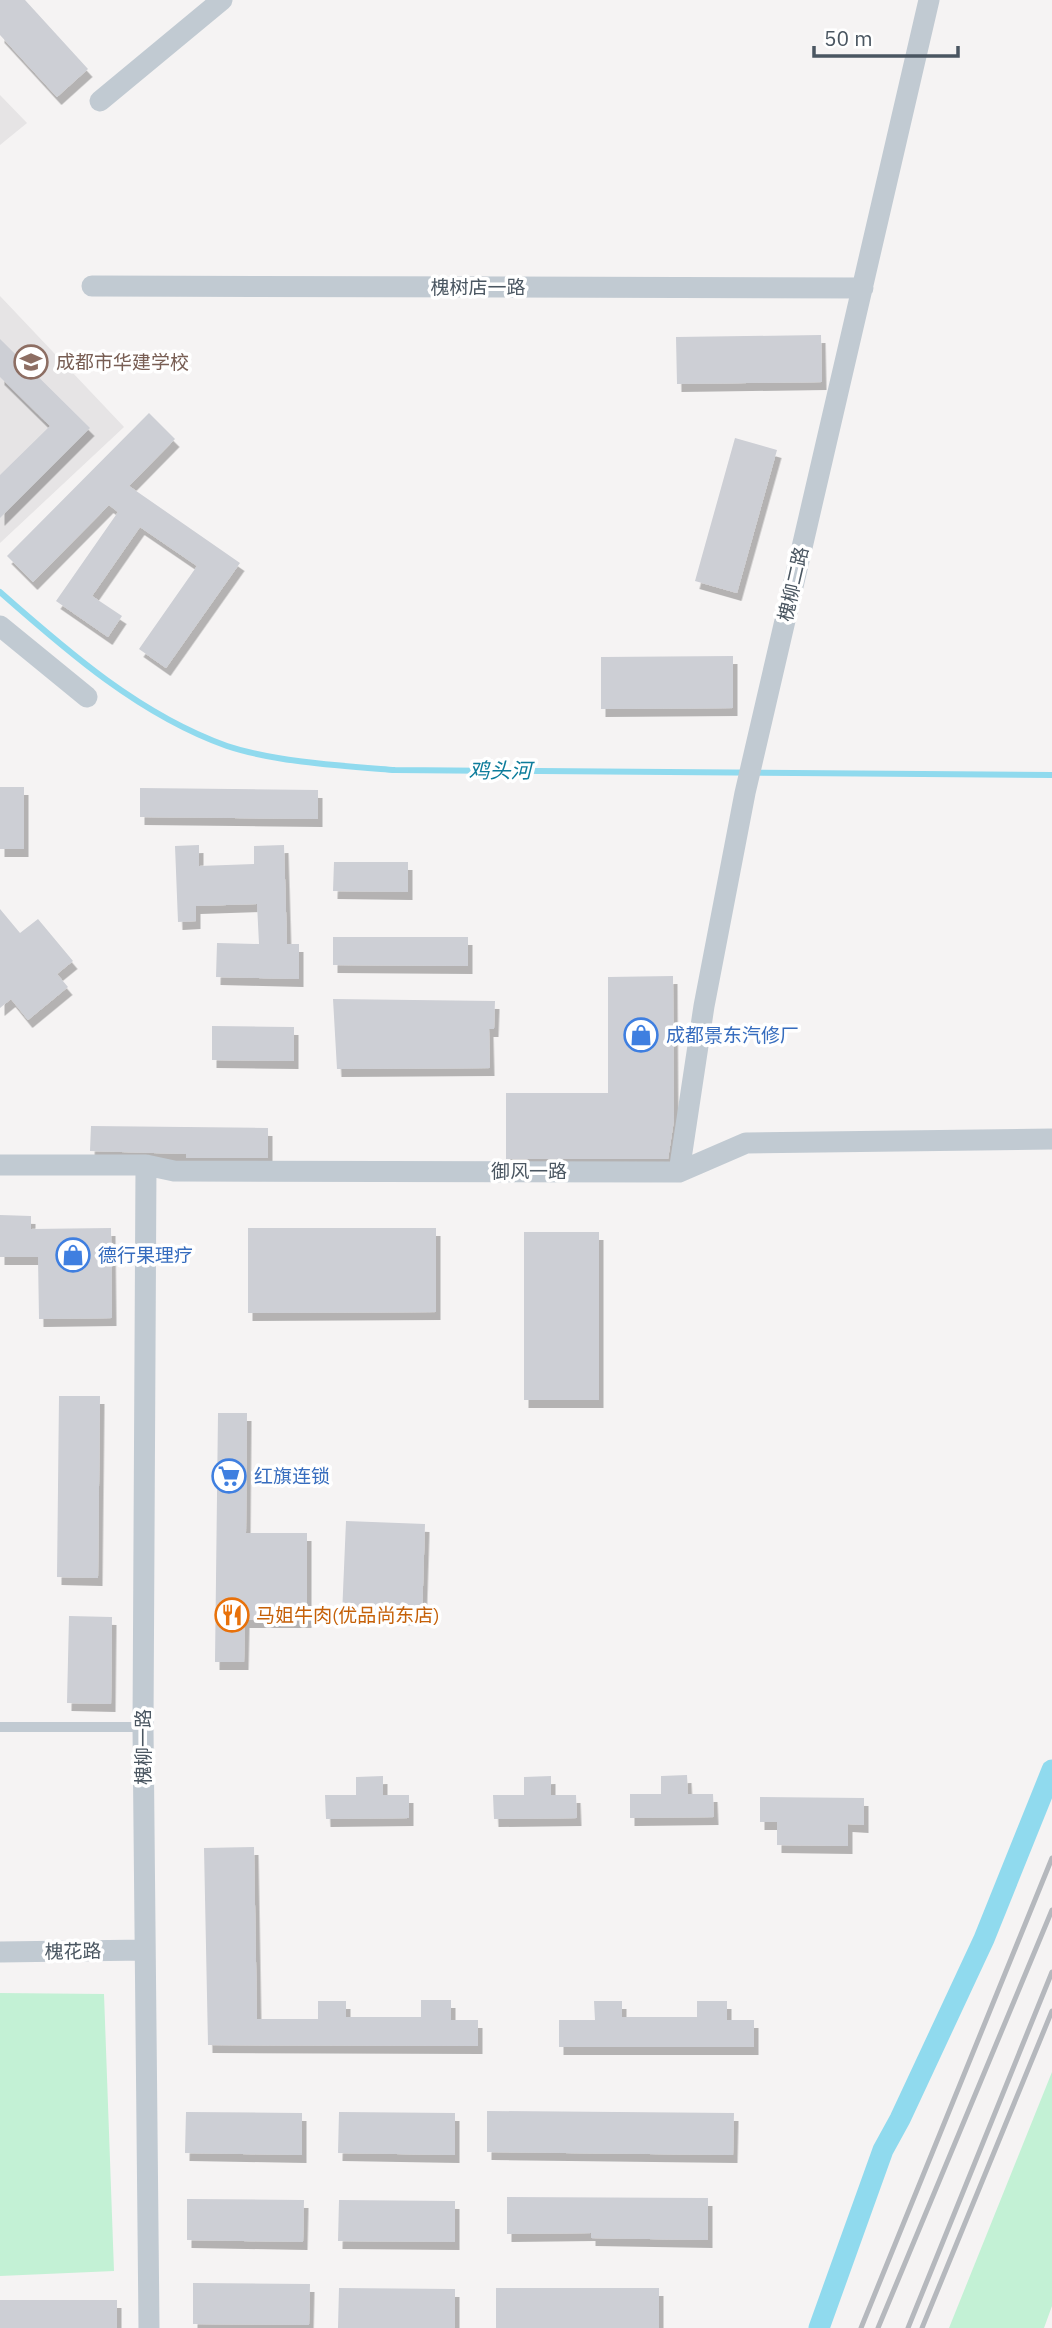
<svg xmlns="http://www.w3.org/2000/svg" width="1052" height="2328" font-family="'IBM Plex Sans','Noto Sans SC',sans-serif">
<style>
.education{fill:#e6e4e5}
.green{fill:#c3f1d5}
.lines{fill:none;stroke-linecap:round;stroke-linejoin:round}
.stream{stroke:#90daee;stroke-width:6}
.canal{stroke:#90daee;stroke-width:21}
.building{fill:#cdcfd5;filter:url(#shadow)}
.service{stroke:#c1cad2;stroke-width:10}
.minor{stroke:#c1cad2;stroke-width:21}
.rail{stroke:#b5b8bd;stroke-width:5}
.labels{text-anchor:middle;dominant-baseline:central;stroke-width:7;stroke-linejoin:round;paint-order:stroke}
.street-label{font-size:19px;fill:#4a5661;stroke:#fff}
.education-label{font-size:19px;fill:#785e54;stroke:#fff;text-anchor:start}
.shop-label{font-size:19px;fill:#366cbe;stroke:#fff;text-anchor:start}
.food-label{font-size:19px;fill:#c56008;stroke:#fff;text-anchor:start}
.water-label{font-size:21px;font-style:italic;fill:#0c7c9b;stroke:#fff}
</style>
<defs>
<filter id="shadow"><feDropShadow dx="4.5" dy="8" stdDeviation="0" flood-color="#0004"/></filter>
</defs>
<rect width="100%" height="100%" fill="#f5f3f3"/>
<!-- education -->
<path class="education" d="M0,95l27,28 -27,22z
M0,296l124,131 -124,116z"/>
<!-- green -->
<path class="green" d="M0,1993l104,1 10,277 -114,5z
M1052,2072v234l-8,22h-95z"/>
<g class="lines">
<!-- stream -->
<path class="stream" d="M0,592c68,60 140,123 227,154 48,16 117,20 168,24l657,5"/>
<!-- canal -->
<path class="canal" d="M819,2328l64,-178 17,-31 84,-180 68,-169"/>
</g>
<!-- building -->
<path class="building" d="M0,0h25l63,69 -31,28 -57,-62z
M821,335l1,47 -145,2 -1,-47z
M0,339l90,89 -90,90v-43l50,-49 -50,-49z
M149,413l26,26 -46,47 111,77 -74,105 -27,-19 58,-83 -57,-39 -48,69 30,20 -14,21 -52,-36 62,-89 -9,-7 -76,77 -26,-26z
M735,438l42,12 -40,143 -42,-12z
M733,656v52l-132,1v-52z
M0,787h24v62h-24z
M140,788l178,2v29l-178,-2z
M199,845v21l55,-2v-18l30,-1 3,99h12v35l-83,-2 1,-34 42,1 -2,-40 -61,2v15l-18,1 -3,-76z
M334,862h74v30l-75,-1z
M0,909l20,24 18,-14 35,42 -16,13 11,13 -40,33 -17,-21 -11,9z
M333,937h135v29l-135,-1z
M673,976l1,144 -6,39h-162v-66h102v-116z
M333,999l162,2 -1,28h-5l1,39 -153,1z
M212,1026l82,1v34l-82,-1z
M91,1126l177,2v30h-82v-4l-96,-3z
M0,1215l31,1v13l80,-1 1,90 -73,1 -1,-62h-38z
M248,1228h188v84l-188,1z
M524,1232h75v168h-75z
M59,1396h41l-2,182 -41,-1z
M218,1413h29l-1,120h61v87h-62l-1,42h-29z
M346,1521l79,3 -3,94 -80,-3z
M69,1616l43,1 -1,87 -44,-1z
M687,1775l1,19h25l1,23 -84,1v-24h31v-18z
M383,1776v19h26v23l-83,1 -1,-24h31v-18z
M551,1776v19h25l1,23 -83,1 -1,-24h31v-18z
M760,1797l104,1v27l-16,-1v22l-71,-1v-23h-17z
M254,1847l3,172h61v-18h28v16h75v-17h30v20h27v26l-270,-1 -4,-197z
M594,2001h28v16h75v-16h30v19h27v27h-195v-27h36z
M487,2111l247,2 -1,42 -246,-3z
M186,2112l116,1v42l-117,-2z
M339,2112l116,1v42l-117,-2z
M507,2197l201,1v42l-117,-2v-5l-84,1z
M187,2199l117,1 -1,42 -116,-2z
M339,2200l116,1v41l-117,-1z
M193,2283l117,1 -1,41 -116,-1z
M339,2288l116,1v39h-117z
M496,2288h163v40h-163z
M0,2300h117v28h-117z"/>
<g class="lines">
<!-- service -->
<path class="service" d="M0,1727h143"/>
<!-- minor -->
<path class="minor" d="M100,101l122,-101
M92,286l771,2
M0,626l87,71
M0,1165h146l28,6 505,1 67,-29 306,-4
M146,1165l-3,562 6,601
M679,1172l25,-166 41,-213 184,-793
M0,1952l145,-2"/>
<!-- rail -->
<path class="rail" d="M861,2328l191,-470
M878,2328l174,-418
M908,2328l144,-356
M922,2328l130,-317"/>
</g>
<!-- icons -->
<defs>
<symbol id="school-ring" viewBox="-11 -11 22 22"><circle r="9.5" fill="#fff" stroke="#8d6e63" stroke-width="1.5"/><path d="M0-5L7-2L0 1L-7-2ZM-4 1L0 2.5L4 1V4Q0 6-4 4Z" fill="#8d6e63"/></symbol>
<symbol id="shop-ring" viewBox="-11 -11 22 22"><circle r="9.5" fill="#fff" stroke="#3f7fe0" stroke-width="1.5"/><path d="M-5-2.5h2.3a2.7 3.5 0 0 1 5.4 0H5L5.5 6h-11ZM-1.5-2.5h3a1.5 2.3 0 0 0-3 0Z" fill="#3f7fe0"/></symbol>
<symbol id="supermarket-ring" viewBox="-11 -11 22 22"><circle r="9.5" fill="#fff" stroke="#3f7fe0" stroke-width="1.5"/><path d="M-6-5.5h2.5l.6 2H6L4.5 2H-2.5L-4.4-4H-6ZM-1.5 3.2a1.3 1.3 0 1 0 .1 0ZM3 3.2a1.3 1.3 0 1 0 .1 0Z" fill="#3f7fe0"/></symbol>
<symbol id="restaurant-ring" viewBox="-11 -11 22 22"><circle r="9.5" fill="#fff" stroke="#e8710a" stroke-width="1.5"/><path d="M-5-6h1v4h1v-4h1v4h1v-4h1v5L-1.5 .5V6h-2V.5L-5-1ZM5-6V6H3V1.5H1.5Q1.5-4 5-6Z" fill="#e8710a"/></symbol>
</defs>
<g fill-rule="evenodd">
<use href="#school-ring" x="12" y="343" width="38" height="38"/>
<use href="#shop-ring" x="622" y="1016" width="38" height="38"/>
<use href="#shop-ring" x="54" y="1236" width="38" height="38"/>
<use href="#supermarket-ring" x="210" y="1457" width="38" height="38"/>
<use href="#restaurant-ring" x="213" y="1596" width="38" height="38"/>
</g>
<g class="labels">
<!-- street labels -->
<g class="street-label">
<text x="478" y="287">槐树店一路</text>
<text transform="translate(793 584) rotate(-77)">槐柳二路</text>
<text x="529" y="1171">御风一路</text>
<text transform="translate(143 1747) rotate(-90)">槐柳一路</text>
<text transform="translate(73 1951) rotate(-1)">槐花路</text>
</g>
<!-- education labels -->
<g class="education-label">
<text x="56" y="362">成都市华建学校</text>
</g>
<!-- shop labels -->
<g class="shop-label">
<text x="666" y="1035">成都景东汽修厂</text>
<text x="98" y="1255">德行果理疗</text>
<text x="254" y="1476">红旗连锁</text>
</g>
<!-- food labels -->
<g class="food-label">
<text x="256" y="1615">马姐牛肉(优品尚东店)</text>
</g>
<!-- water labels -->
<g class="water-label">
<text x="500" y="770">鸡头河</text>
</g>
</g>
<!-- scale -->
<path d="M814 46v10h144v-10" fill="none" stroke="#4a5661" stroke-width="3.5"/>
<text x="824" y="46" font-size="21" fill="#4a5661" stroke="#ffffff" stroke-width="5" paint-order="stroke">50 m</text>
</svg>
